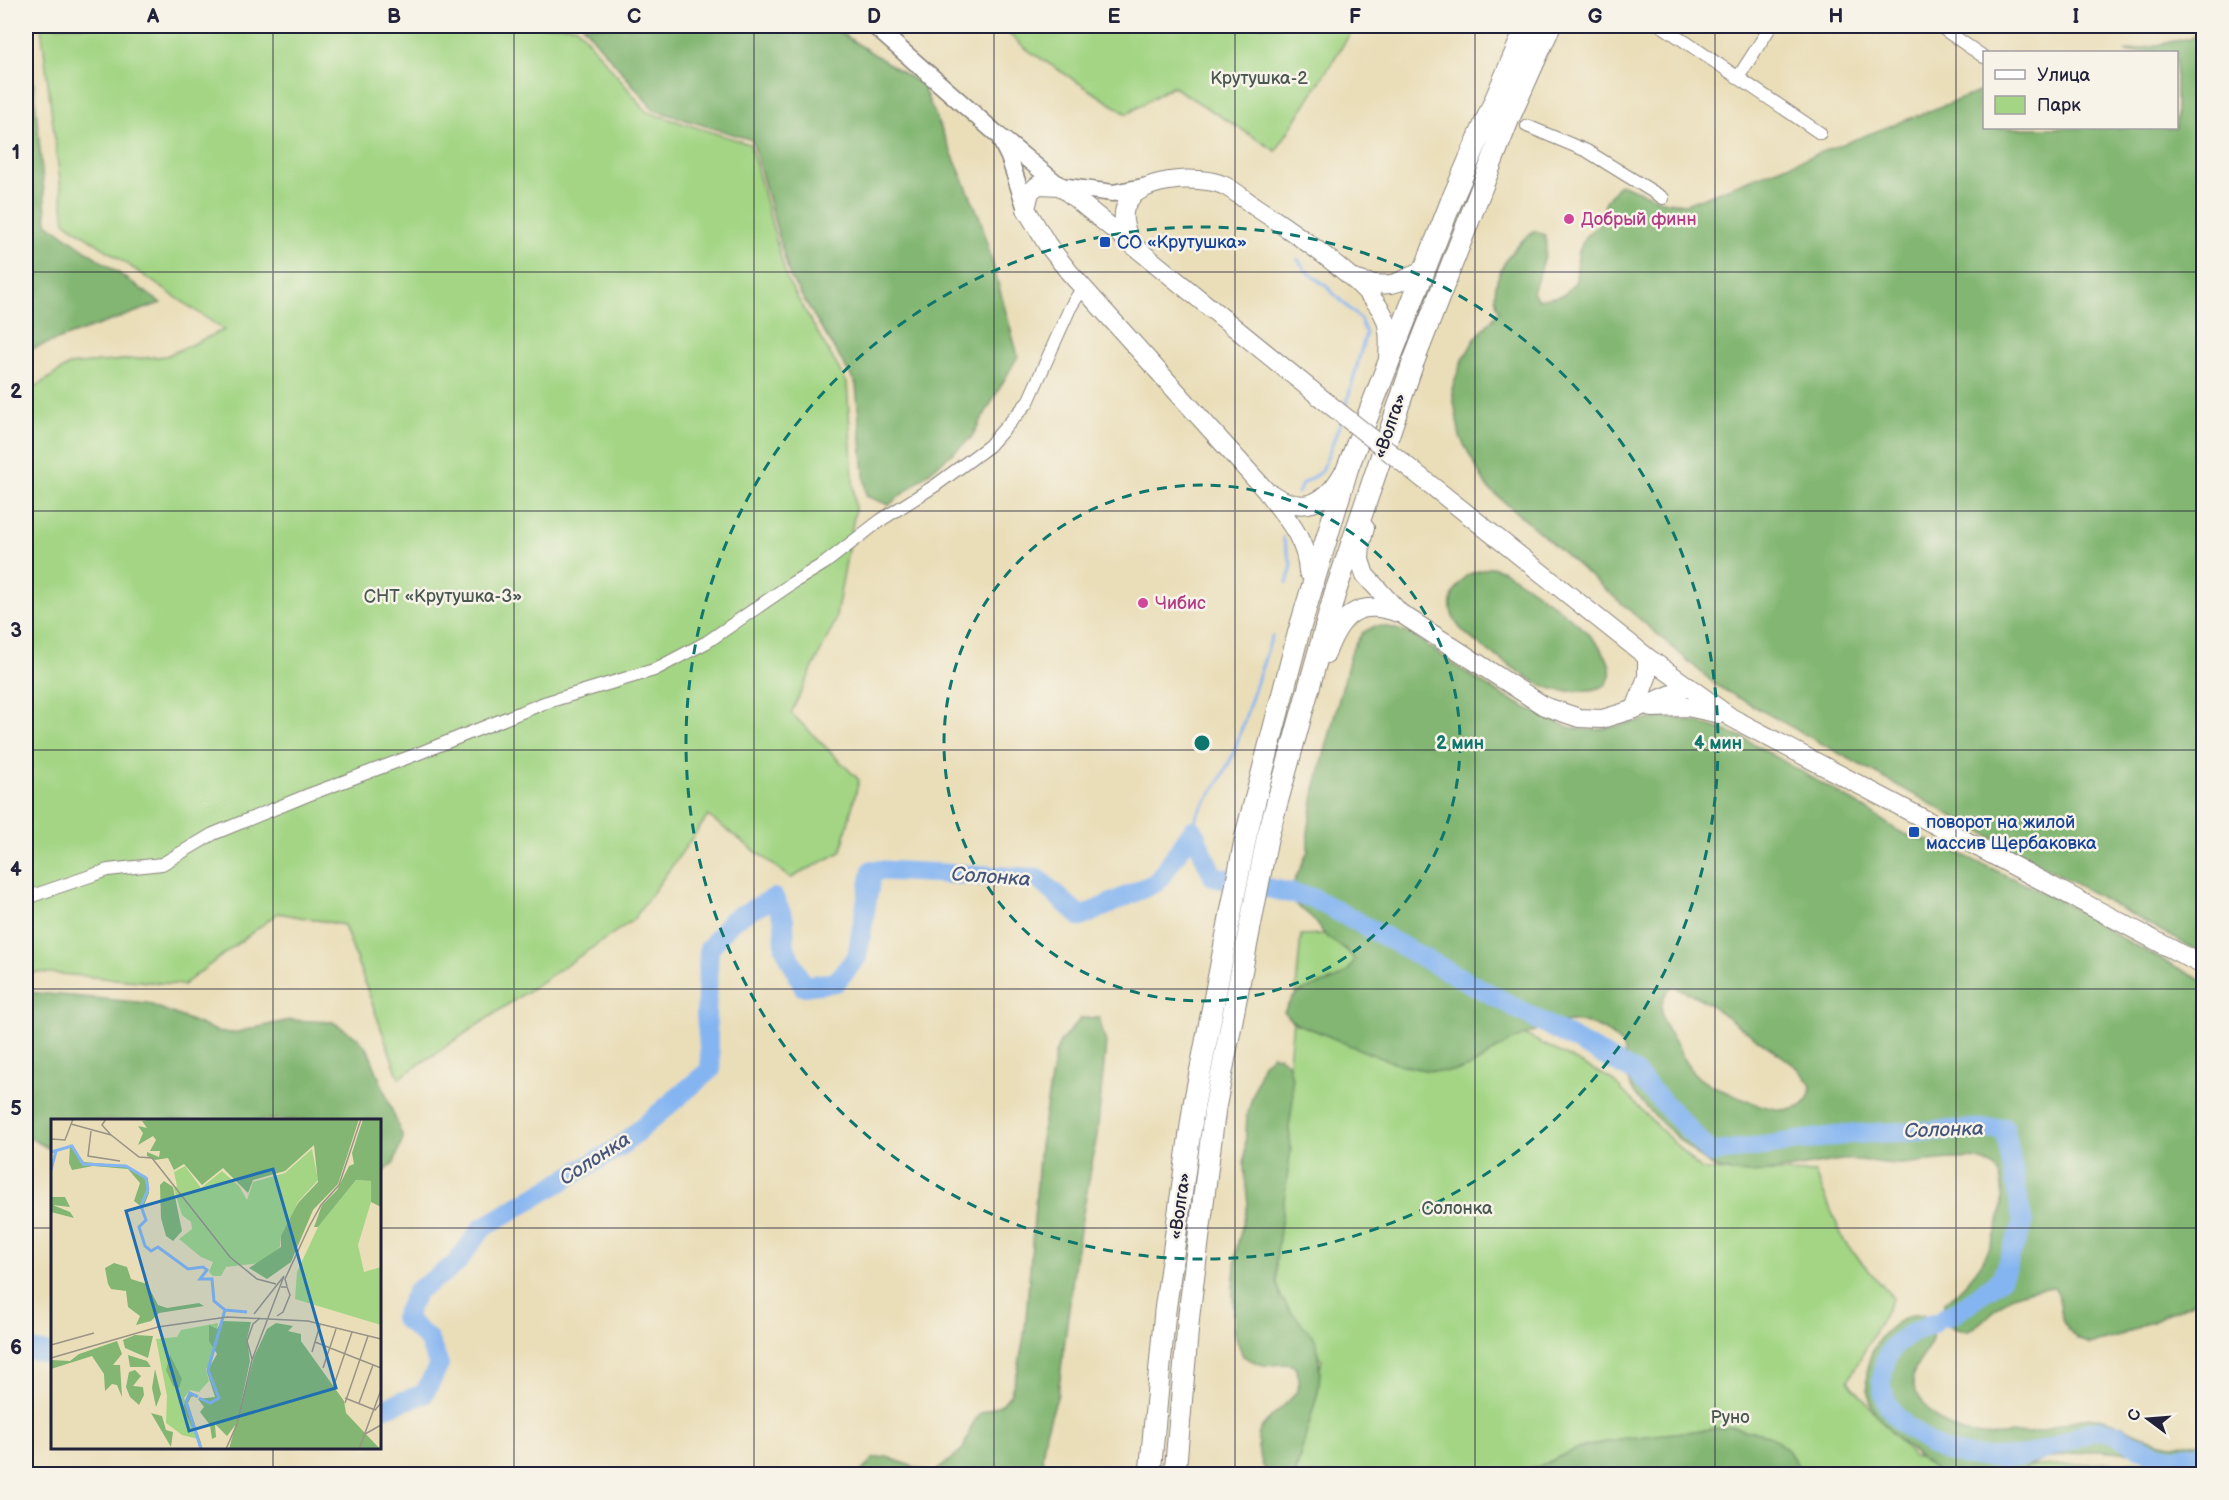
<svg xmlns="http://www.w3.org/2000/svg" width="2229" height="1500" font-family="'Balsamiq Sans',sans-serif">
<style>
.green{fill:#a3d584;stroke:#627c60;stroke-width:1.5}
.forest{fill:#82b672;stroke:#526c56;stroke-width:1.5;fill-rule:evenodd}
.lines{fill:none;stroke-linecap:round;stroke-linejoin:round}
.stream{stroke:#85b5f1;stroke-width:3}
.river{stroke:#85b5f1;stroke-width:20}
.street-casing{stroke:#86807a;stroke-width:14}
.secondary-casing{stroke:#86807a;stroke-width:19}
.primary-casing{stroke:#86807a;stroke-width:20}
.highway-casing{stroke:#86807a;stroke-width:23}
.street{stroke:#fff;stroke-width:12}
.secondary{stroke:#fff;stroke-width:16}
.primary{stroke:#fff;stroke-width:18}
.highway{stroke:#fff;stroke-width:21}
.primary-bridge-casing{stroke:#86807a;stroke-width:20;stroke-linecap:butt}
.primary-bridge{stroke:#fff;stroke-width:18}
.grid{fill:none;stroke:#22223b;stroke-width:1.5;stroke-opacity:0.55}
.ring{fill:none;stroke:#0f766e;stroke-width:3;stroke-dasharray:10 8}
.hotel-dot{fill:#d1479c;stroke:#f7f3e8;stroke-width:2}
.transit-dot{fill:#1a4fb4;stroke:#f7f3e8;stroke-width:2}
.labels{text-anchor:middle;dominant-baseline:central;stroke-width:5;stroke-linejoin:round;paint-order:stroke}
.park-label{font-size:18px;fill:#495851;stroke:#f7f3e8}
.hotel-label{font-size:18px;fill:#b23c85;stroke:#f7f3e8;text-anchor:start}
.transit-label{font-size:18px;fill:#164399;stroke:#f7f3e8;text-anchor:start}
.street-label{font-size:18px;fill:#22223b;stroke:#f7f3e8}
.water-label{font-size:20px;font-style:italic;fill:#45557b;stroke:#f7f3e8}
.inset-river{fill:none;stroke:#85b5f1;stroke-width:3}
.inset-road{fill:none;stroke:#9a9387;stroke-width:1.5}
.view{fill:#1f6fb2;fill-opacity:0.15;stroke:#1f6fb2;stroke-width:3}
.inset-edge{fill:none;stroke:#22223b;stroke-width:3}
.centre{fill:#0f766e;stroke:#f7f3e8;stroke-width:3}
.ring-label{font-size:18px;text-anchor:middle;font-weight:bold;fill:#0f766e;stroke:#f7f3e8;stroke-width:5;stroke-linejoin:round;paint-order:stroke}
.neatline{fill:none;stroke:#22223b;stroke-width:2}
.grid-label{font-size:20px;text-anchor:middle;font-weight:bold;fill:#22223b}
</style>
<rect width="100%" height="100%" fill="#f7f3e8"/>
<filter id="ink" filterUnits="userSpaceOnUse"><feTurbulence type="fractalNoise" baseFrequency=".0167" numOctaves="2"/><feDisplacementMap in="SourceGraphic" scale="12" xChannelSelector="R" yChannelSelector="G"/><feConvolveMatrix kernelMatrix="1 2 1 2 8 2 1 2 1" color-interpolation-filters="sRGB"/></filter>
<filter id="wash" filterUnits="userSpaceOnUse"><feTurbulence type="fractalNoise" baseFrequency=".008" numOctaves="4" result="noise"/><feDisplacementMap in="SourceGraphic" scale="24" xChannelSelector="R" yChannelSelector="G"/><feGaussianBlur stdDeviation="1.35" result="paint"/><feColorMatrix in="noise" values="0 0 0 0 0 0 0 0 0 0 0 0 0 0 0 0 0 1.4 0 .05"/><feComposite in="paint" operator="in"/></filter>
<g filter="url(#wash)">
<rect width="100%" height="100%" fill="#eadeb9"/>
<!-- green -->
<path class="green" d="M41,26h535l71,86 103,32 37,136 60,103 8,128 -20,111 -44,91 68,67 -18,72 -50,26 -83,-62 -75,104 -234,158 -55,-153 -66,-12 -95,72 -145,-13 -12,2v-581l43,-28 97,-9 58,-26 -159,-108z
M999,26h356l-79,125 -104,-65 -45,28 -98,-63z
M1327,934l283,144 91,92 114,3 30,70 48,55 -45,83 65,76 101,10 189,-8v15h-907l26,-114 -64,-57 28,-209 15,-159z"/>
<!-- forest -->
<path class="forest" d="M26,26h2l19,197 114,80 -135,48z
M583,26h247l92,59 58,133 38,138 -47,82 -82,67 -23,-9 -10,-112 -66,-107 -38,-137 -98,-30z
M2203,35v919l-486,-268 -230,-199 -27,-50 -8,-48 9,-26 14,-24 24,-28c-13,-29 11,-64 36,-80l10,4c4,20 -6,38 -12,57l5,8 26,-5 12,-14 2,-27 7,-17 14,-13 7,-23 14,-17 46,18 20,2 298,-114v38h192v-76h-51z
M1492,567l12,4c22,15 129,79 102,113 -7,8 -38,8 -49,6 -20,-4 -38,-18 -55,-30 -25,-16 -69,-41 -44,-74 2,-3 5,-8 8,-10 7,-5 19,-6 26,-9z
M1375,626c35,-1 59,26 87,44 33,22 68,42 104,56 32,12 67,-8 99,-8 25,0 52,10 75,18 39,23 79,45 117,68 32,18 39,33 78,38l130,61 56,35 82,43v317l-86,39 -27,7 -13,-5 -10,-11 -4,-6 -5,-28 -4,-6c-12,-1 -30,3 -41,8 -21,8 -35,46 -61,31 -10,-7 -9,-12 -8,-24 31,-24 51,-53 57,-92 2,-14 3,-37 -10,-46 -19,-13 -68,-2 -91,-1 -19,0 -39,-6 -58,-4 -35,4 -93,21 -125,8 -18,-7 -76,-63 -85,-79 -7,-11 -5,-26 -8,-38 -5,-16 -32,-29 -48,-29 -20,-1 -56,14 -74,24 -11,6 -21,16 -33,21 -40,17 -111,-18 -148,-34 -17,-8 -26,-5 -37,-21 5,-9 9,-17 19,-21 17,-9 44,-9 51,-31 -5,-11 -16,-15 -25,-21 -7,-6 -9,-13 -15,-19 -8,-10 -21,-13 -25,-27l19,-42v-18l7,-44 37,-139 10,-17zM1674,987c29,9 52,30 76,47 21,16 48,28 61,52 -2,45 -67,14 -89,4 -7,-4 -18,-7 -24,-13 -12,-10 -16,-21 -22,-34 -4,-7 -10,-13 -12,-20 -4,-13 -4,-30 10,-36z
M26,992l121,11 72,29 14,1 57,-13 43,2 26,17 9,11 35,88 -9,25 -14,12v-55h-328v30l-26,-14z
M1081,1018h18l7,25 -9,92 -21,118 -18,141 -12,38 -4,26 6,16h-115l30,-25 9,-24 7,-11 23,-10 8,-9 8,-25 7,-40 15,-185 15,-91 5,-12z
M1272,1055l7,1 10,9 3,14 1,20 -4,29 2,20 -15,113 1,21 4,15 8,12 24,27 4,7 3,30 -2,19 -23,82h-28c-6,-11 -13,-31 -7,-44 10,-19 49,-34 37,-58 -2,-4 -1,-5 -5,-7 -8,-3 -19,1 -28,0 -7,-1 -15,-6 -21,-9l-8,-21 -2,-46 4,-43 11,-42 -4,-37 3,-52 15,-50z
M1912,1315h11c30,33 -24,46 -7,77 23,41 55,47 98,42 8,-1 18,-1 27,-3 16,-5 35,-13 53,-13 16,0 32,11 47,17 19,9 42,12 62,7v25l-18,3 -52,-17 -35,-3 -51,8 -19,9 -8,7h-82c-36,-35 -87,-59 -67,-119 7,-20 22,-32 41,-40z
M1730,1427l39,8 19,15 15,24h-338l49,-1 26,-7 36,-17 42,-10z
M887,1457l46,17h-74l15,-16z"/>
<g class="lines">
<!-- stream -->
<path class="stream" d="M1298,259l7,11 21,16 34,33 6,14 -21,76
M1298,493l4,-9 20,-13 19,-50
M1283,538l9,28 -5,17
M1193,830l4,-16 22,-32 14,-27 39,-119"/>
<!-- river -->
<path class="river" d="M1933,1323c-29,13 -49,21 -51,56 -1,20 12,39 28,50 12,9 25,19 39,23 20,6 48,6 69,5 14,-2 30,-9 43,-13 12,-4 27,-14 39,-14 14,1 22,8 33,14 28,14 41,15 71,10
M26,1349l26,5
M380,1409l44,-15 15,-29 -11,-26 -24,-21 13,-27 39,-27 26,-36 136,-80 93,-79 -5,-54 3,-66 23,-29 42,-22 10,22 1,28 18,38 33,-4 21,-25 15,-87 165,8 44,39 76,-35 36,-52 20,46 100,22 321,174 77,81 139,-19 155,-6 18,96 -22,55 -44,33 -12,5"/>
</g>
</g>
<g filter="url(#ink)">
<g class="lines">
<defs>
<path id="street" d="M1662,26l158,107
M1939,26l45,31
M1739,76l32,-50
M1527,126l60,25 76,47
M26,898l82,-28 54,-6 51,-30 95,-39 104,-39 132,-53 110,-33 53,-28 87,-60 31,-19 56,-43 55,-35 53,-39 39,-44 42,-94 13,-21"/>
<path id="secondary" d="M874,26l124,109 62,51 53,7 30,-6
M1001,141l8,16 17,52"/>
<path id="primary" d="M1131,243c-4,-11 -10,-23 -6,-35 9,-31 74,-33 98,-23 11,5 21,14 31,21 32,21 113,75 129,108 7,13 6,30 5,45
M1354,279c32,10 44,7 72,-12
M1427,482l220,175 85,61 472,248
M1270,493c32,22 55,12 73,-20
M1365,528l-4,15 -1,17 5,15 35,38 144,93 35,12 23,1 33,-10 54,-22
M1308,572c-1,-33 -23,-56 -42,-81l-197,-219 -22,-28 -21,-35 4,-17 8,-7 22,1 260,211
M1326,654c14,-38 31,-56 72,-41
M1652,708l35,-1 33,7
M1635,709l12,-32v-20"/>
<path id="highway" d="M1150,1474l15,-163 29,-207 52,-269 53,-204 49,-164 103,-265 76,-176
M1175,1474l14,-160 26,-206 52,-269 68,-246 78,-230 96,-245 41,-92"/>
</defs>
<!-- street casing -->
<use href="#street" class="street-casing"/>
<!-- secondary casing -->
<use href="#secondary" class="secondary-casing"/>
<!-- primary casing -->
<use href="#primary" class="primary-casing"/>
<!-- highway casing -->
<use href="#highway" class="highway-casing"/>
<!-- street -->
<use href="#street" class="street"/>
<!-- secondary -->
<use href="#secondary" class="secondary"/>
<!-- primary -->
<use href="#primary" class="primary"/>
<!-- highway -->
<use href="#highway" class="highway"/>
<defs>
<path id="primary-bridge" d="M1320,397l107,85"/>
</defs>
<!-- primary-bridge casing -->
<use href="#primary-bridge" class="primary-bridge-casing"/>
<!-- primary-bridge -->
<use href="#primary-bridge" class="primary-bridge"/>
</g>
</g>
<!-- grid -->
<path class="grid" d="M273,26v1094M514,26v1448M754,26v1448M994,26v1448M1235,26v1448M1475,26v1448M1715,26v1448M1956,26v1448M26,272h2178M26,511h2178M26,750h2178M26,989h2178M26,1228h26M380,1228h1824M273,1448v26"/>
<!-- distance rings -->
<g class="ring">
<circle cx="1202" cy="743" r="258"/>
<circle cx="1202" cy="743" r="516"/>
</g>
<!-- markers -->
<g class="hotel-dot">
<circle cx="1569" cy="219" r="6"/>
<circle cx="1143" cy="603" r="6"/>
</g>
<g class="transit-dot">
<rect x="1099" y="236" width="12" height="12" rx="3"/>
<rect x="1908" y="826" width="12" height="12" rx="3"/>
</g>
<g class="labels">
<!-- park labels -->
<g class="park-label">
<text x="1259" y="78">Крутушка-2</text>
<text x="443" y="596">СНТ «Крутушка-3»</text>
<text x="1457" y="1208">Солонка</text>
<text x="1730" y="1417">Руно</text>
</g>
<!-- hotel labels -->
<g class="hotel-label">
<text x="1581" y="219">Добрый финн</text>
<text x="1155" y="603">Чибис</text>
</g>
<!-- transit labels -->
<g class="transit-label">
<text x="1117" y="242">СО «Крутушка»</text>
<text x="1926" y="822">поворот на жилой<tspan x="1926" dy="21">массив Щербаковка</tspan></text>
</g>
<!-- street labels -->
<g class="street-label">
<text transform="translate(1390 426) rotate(-71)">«Волга»</text>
<text transform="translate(1180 1206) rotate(-82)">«Волга»</text>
</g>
<!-- water labels -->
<g class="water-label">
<text transform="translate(991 877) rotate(4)">Солонка</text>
<text transform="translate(1944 1130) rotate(-2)">Солонка</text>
<text transform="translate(595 1159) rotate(-33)">Солонка</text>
</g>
</g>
<!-- overview -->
<g transform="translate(51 1119)">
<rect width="330" height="330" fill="#eadeb9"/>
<path d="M261,30l6,31 -21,23 -4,15 -12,18 -1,11 -20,16 -34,4 -5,9h-8l-4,-4 4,-10 -12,-5 -22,-18 13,-10 -1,-7 -9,-7 -8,-26 3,-3 -3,-14 11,-6 16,22 21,-17 17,15 8,14 6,-18 32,-9zM305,61l15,1v21l-13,43 6,27 17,-5v58l-86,-26 2,-27 21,-45zM167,204l-5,35 -7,11 3,12 -10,11 -9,-2 -6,8 14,41 -16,-4 -16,-12 1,-27 -11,-57 21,-2 4,-7z" fill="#a3d584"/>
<path d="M102,0h206l-21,65 -25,26 -22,52 -24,17 -18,-11 32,-21v-11l17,-33 20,-21 -4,-37 -29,26 -32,9 -5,13 -25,-25 -21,17 -18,-21 -10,6 -6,-12 -13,2 -8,-4v-4l12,5 1,-6h-10l6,-11 -3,-4 -15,9 5,-12 -5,-7 9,2 -5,-7zM312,0h18v88l-10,-5v-21l-15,-1 -38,47h-4l8,-22 15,-15 12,-24 5,-2 -2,-11zM19,25l14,18 44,4 20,12 1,15 -6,15 -9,-7 6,-18 -12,-14 -35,-3 -21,4 -3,-7zM113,62l9,6 9,44 -9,10 -7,-5 -5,-18 -1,-33zM0,78h14l5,10 -17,-2 17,7 4,6 -23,-6zM63,144l13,4 4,12 16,5 11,21 9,3 32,-5 5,3 -45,7 -8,8 -15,4 4,-9 -12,-9 -2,-16 -15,-2 -3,-5 -3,-16zM171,202l29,1 -4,17 3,22 -13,62 -10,13 -12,-12 1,13 -4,2 -2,-14 -10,-13 4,-5 -6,-8 17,-2 -8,-25 10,-18 -8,-13v-16l8,4zM225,204l17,3 -5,5 13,3v7l43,60 2,12 34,36h-151l25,-92 13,-28zM84,216l18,1 -5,22 -23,-10 -2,-8zM66,222l5,13 -9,11h7l2,32 -5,-12 -5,-1 -7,7 -1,-17 -12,-18 -41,13v-9l19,1 9,-7zM77,236l19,6 4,6h-21zM119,236l12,24 -3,9 -6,-2 -7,-16zM104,250l6,25 -5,13 -4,-19zM84,251l6,6 -8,10 10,1 1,8 -5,10 -9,-8 -4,-10 3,-15zM138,273l9,3 -7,2 -3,6 15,46 -20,-41zM100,294l11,3 4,14 7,2 -2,15z" fill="#82b672"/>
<path class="inset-river" d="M0,33l21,-6 11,18 43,2 20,12 2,11 -7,17 5,14 -7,7 6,19 6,5 7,-4 30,22 15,-2 4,3 -7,9h12l2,22 11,9 -17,60 11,28 -9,5 -11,-5M0,51l5,-19M174,191l22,2M147,278l-8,-4 -4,9 15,47"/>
<path class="inset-road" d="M55,0l-4,6 9,10M20,5l40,11 28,22 13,1 78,99 27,22 19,5M40,12l-3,25 32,5M0,20l14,1 8,-21M236,167l-2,-7 24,-52 12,-22 18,-20 22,-66M226,197l6,-4 7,-17 -3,-8h-6M264,223l66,26M0,226l43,-12M261,233l8,-27M0,239l107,-31 69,-10 81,4 73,18M201,240l-5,-18 6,-17 7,-6M272,249l13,-39M282,269l19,-56M294,279l30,12 6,-7M294,284l23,-67M308,284l14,-38M314,315l16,-9M175,330l11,-25 15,-64 32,-84 -30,38M308,330l22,-59"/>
<path class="view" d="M222,50l63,219 -147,43 -63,-220z"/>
<rect width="330" height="330" class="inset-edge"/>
</g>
<circle cx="1202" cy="743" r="9" class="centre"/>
<g class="ring-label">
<text x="1460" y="749">2 мин</text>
<text x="1718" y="749">4 мин</text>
</g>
<!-- margin -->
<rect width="2229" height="1500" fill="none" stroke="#f7f3e8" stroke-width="66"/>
<!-- legend -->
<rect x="1983" y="51" width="195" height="78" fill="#f7f3e8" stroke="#a29fa3" stroke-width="1.5"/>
<rect x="1995" y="70" width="30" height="9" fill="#ffffff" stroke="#a29fa3" stroke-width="1.5"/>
<text x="2037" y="81" font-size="18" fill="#22223b">Улица</text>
<rect x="1995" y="96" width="30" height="18" fill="#a3d584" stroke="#a29fa3" stroke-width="1.5"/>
<text x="2037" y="111" font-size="18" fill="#22223b">Парк</text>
<!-- north arrow -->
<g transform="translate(2148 1419) rotate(286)" stroke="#f7f3e8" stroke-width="4.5" paint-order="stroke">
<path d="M0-4.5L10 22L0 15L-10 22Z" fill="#22223b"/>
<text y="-9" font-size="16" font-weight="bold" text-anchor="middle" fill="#22223b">С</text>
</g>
<rect x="33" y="33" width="2163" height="1434" class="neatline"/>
<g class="grid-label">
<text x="153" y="23">A</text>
<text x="394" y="23">B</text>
<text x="634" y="23">C</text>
<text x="874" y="23">D</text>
<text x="1114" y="23">E</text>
<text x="1355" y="23">F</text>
<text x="1595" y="23">G</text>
<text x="1836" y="23">H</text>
<text x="2076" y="23">I</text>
<text x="16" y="159">1</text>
<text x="16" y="398">2</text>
<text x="16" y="637">3</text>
<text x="16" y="876">4</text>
<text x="16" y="1115">5</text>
<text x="16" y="1354">6</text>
</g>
</svg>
